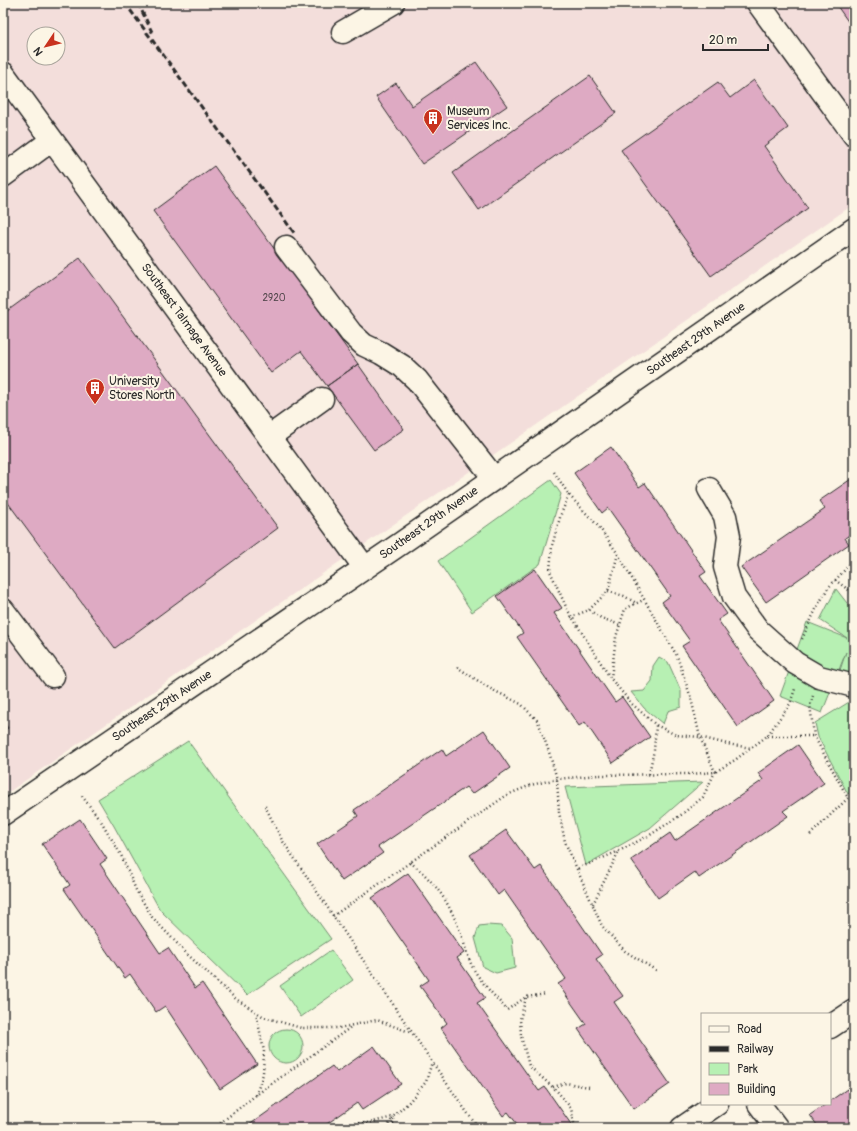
<svg xmlns="http://www.w3.org/2000/svg" width="857" height="1131" font-family="Pangolin,sans-serif">
<style>
.built{fill:#f3dedb;fill-rule:evenodd}
.green{fill:#b7f0b3;stroke:#718e6f}
.building{fill:#deaac3;stroke:#2b2b2b}
.lines{fill:none;stroke-linecap:round;stroke-linejoin:round}
.minor-casing{stroke:#2b2b2b;stroke-width:25}
.path{stroke:#2b2b2b;stroke-width:2.5;stroke-dasharray:1 3;stroke-linecap:butt}
.minor{stroke:#fcf5e5;stroke-width:22}
.rail{stroke:#2b2b2b;stroke-width:3;stroke-dasharray:6 3;stroke-linecap:butt}
.labels{text-anchor:middle;dominant-baseline:central;stroke-width:4;stroke-linejoin:round;paint-order:stroke}
.number-label{font-size:10px;fill:#584b51}
.poi-label{font-size:12px;fill:#2b2b2b;stroke:#fcf5e5;text-anchor:start}
.street-label{font-size:12px;fill:#2b2b2b;stroke:#fcf5e5}
</style>
<rect width="100%" height="100%" fill="#fcf5e5"/>
<filter id="ink" filterUnits="userSpaceOnUse"><feTurbulence type="fractalNoise" baseFrequency=".025" numOctaves="2"/><feDisplacementMap in="SourceGraphic" scale="8" xChannelSelector="R" yChannelSelector="G"/><feConvolveMatrix kernelMatrix="1 2 1 2 8 2 1 2 1" color-interpolation-filters="sRGB"/></filter>
<g filter="url(#ink)">
<!-- built -->
<path class="built" d="M3,3h851v201l-851,592zM34,34h24v24h-24z"/>
<!-- green -->
<path class="green" d="M551,480l10,14 -21,70 -68,48 -34,-51z
M836,589l18,23v69l-16,-5 8,-24 -24,61 -42,-17 27,-74 40,16 -27,-18z
M659,657l9,5 13,29v16l-13,4 -5,13 -19,-16 -13,-16 13,-1 8,-10 1,-15z
M854,699v92h-3l-3,3 -30,-57 -3,-14z
M188,741l143,198 -84,56 -87,-85 -46,-84 -16,-27z
M703,782l-53,46 -64,37 -21,-78z
M487,925l15,1 10,12 3,30 -19,5 -13,-6 -8,-29 4,-12z
M331,950l22,30 -52,37 -21,-31z
M269 1046a17 17 0 1 1 34 0a17 17 0 1 1-34 0Z"/>
<!-- building -->
<path class="building" d="M835,3h19v27z
M476,62l31,44 -85,58 -46,-67 20,-14 16,23z
M590,76l26,37 -137,97 -26,-37z
M754,80l34,48 -24,18 44,62 -97,68 -90,-126 97,-68 12,16z
M214,166l144,198 -31,22 -26,-35 -30,22 -118,-162z
M80,258l198,270 -163,120 -112,-152v-182z
M358,364l46,65 -30,21 -47,-64z
M611,447l28,40 6,-4 61,89 -6,4 27,38 -9,6 56,81 -36,26 -56,-81 8,-5 -28,-39 8,-6 -62,-88 -6,5 -28,-40z
M854,477v55l-9,6 4,6 -83,58 -25,-35 84,-58 -6,-8z
M535,569l27,39 -8,5 61,89 7,-5 28,40 -37,26 -28,-41 -6,4 -62,-89 6,-4 -26,-37z
M3,721l5,7 -5,4z
M484,730l26,38 -38,26 -6,-7 -88,60 5,6 -41,28 -25,-37 41,-28 -4,-6 88,-61 4,7z
M798,745l26,38 -41,28 5,5 -89,62 -4,-6 -37,26 -27,-38 39,-27 5,8 88,-61 -5,-7z
M80,819l27,40 -7,5 60,89 8,-5 27,40 7,-5 55,81 -37,25 -55,-83 -9,6 -26,-38 -5,4 -61,-89 6,-4 -28,-41z
M506,830l29,40 6,-4 61,89 -6,4 27,37 -9,6 56,82 -36,25 -56,-80 8,-5 -28,-40 8,-5 -62,-89 -6,5 -28,-40z
M408,873l56,80 -7,5 28,40 -8,5 62,88 6,-4 28,40 -2,1h-51l-12,-16 -5,4 -62,-88 6,-5 -27,-37 9,-6 -57,-82z
M374,1046l27,38 -39,26 -5,-7 -36,25h-76l87,-62 5,6z
M847,1089l7,10v21l-11,8h-24l-9,-13 16,-11h4v-3z"/>
<g class="lines">
<defs>
<path id="minor" d="M758,3l96,132
M343,32l50,-29
M3,73l362,495
M3,176l49,-36
M286,247l65,86 13,12 17,8 21,13 15,14 77,98
M269,437l53,-38
M709,489l16,27 4,20 -4,31 9,30 24,33 37,33 24,14 35,9
M3,610l50,66
M3,814l397,-270 454,-315
M830,1027l24,-16
M759,1104l18,24
M682,1128l35,-24"/>
</defs>
<!-- minor casing -->
<use href="#minor" class="minor-casing"/>
<!-- path -->
<path class="path" d="M554,472l15,23 30,32 19,27 59,102 14,42 9,39 15,35 -12,25 -22,18 -31,20 -31,16 -42,18
M569,495l-8,19 -9,32 -2,25 17,38 44,70 21,25 24,21 20,10 24,2 27,7 24,4
M835,580l19,14
M608,591l16,5 12,7
M589,610l19,-19 10,-37
M571,617l18,-7 12,8 19,7
M802,639l15,-32 11,-19 26,-28
M457,667l32,21 32,16 17,17 11,31 8,27 2,33 6,30 37,84 23,25 32,20
M611,678l5,-41 9,-28 18,-9
M813,696l-3,9 4,31 34,62
M767,736h47
M649,774l5,-24 2,-25
M82,796l19,25 20,34 15,35 16,27 36,38 48,44 28,18 37,11h38l38,-8 35,13
M265,806l17,34 150,222 46,66
M810,835l38,-37 6,-3
M410,862c20,16 33,31 44,55 8,16 11,33 18,49 8,16 23,30 35,44l19,-13 21,-3
M593,904l26,-53
M333,916l174,-121 24,-10 26,-6 41,-4 93,-1 24,-2 20,-12 32,-24 23,-32 5,-15
M526,998l-6,21 1,17 8,30 28,25 14,17 4,20
M553,1087l13,-4 23,4
M256,1095l7,-21 1,-23 -8,-38
M214,1128l42,-33 95,-68
M336,1128l8,-4 25,-1 24,-6 15,-14 18,-21 6,-20
M387,1128l6,-11
M393,1128v-9"/>
<!-- minor -->
<use href="#minor" class="minor"/>
<!-- rail -->
<path class="rail" d="M125,3l170,231
M138,3l15,31"/>
</g>
</g>
<!-- icons -->
<defs>
<symbol id="building-pin" viewBox="-11 -11 22 30"><path d="M0 17L-7.5 6A9.5 9.5 0 1 1 7.5 6Z" fill="#c8321e" stroke="#fcf5e5"/><path d="M-4-6H4V6H1V3H-1V6H-4ZM-2.5-4.3h1.7v1.8h-1.7ZM.8-4.3h1.7v1.8H.8ZM-2.5-1h1.7V.8h-1.7ZM.8-1h1.7V.8H.8Z" fill="#fff"/></symbol>
</defs>
<g fill-rule="evenodd">
<use href="#building-pin" x="422" y="107" width="22" height="30"/>
<use href="#building-pin" x="84" y="377" width="22" height="30"/>
</g>
<g class="labels">
<!-- number labels -->
<g class="number-label">
<text x="274" y="298">2920</text>
</g>
<!-- poi labels -->
<g class="poi-label">
<text x="447" y="111">Museum<tspan x="447" dy="14">Services Inc.</tspan></text>
<text x="109" y="381">University<tspan x="109" dy="14">Stores North</tspan></text>
</g>
<!-- street labels -->
<g class="street-label">
<text transform="translate(184 320) rotate(54)">Southeast Talmage Avenue</text>
<text transform="translate(696 339) rotate(-35)">Southeast 29th Avenue</text>
<text transform="translate(429 523) rotate(-35)">Southeast 29th Avenue</text>
<text transform="translate(162 706) rotate(-34)">Southeast 29th Avenue</text>
</g>
</g>
<!-- margin -->
<rect width="857" height="1131" fill="none" stroke="#fcf5e5" stroke-width="16"/>
<rect x="8" y="8" width="841" height="1115" fill="none" stroke="#2b2b2b" stroke-width="1.5" filter="url(#ink)"/>
<!-- legend -->
<rect x="701" y="1013" width="130" height="92" fill="#fcf5e5" stroke="#a8a49b"/>
<rect x="709" y="1026" width="20" height="6" fill="#fcf5e5" stroke="#a8a49b"/>
<text x="737" y="1033" font-size="12" fill="#2b2b2b">Road</text>
<rect x="709" y="1046" width="20" height="6" fill="#2b2b2b" stroke="#a8a49b"/>
<text x="737" y="1053" font-size="12" fill="#2b2b2b">Railway</text>
<rect x="709" y="1063" width="20" height="12" fill="#b7f0b3" stroke="#a8a49b"/>
<text x="737" y="1073" font-size="12" fill="#2b2b2b">Park</text>
<rect x="709" y="1083" width="20" height="12" fill="#deaac3" stroke="#a8a49b"/>
<text x="737" y="1093" font-size="12" fill="#2b2b2b">Building</text>
<!-- north arrow -->
<g transform="translate(46 46) rotate(235)"><circle r="19" fill="#fcf5e5" stroke="#a8a49b"/>
<path d="M0-3L7 15L0 10L-7 15Z" fill="#c8321e"/>
<text y="-6" font-size="11" font-weight="bold" text-anchor="middle" fill="#2b2b2b">N</text>
</g>
<!-- scale -->
<path d="M703 44v6h65v-6" fill="none" stroke="#2b2b2b" stroke-width="2"/>
<text x="709" y="44" font-size="12" fill="#2b2b2b" stroke="#fcf5e5" stroke-width="3" paint-order="stroke">20 m</text>
</svg>
